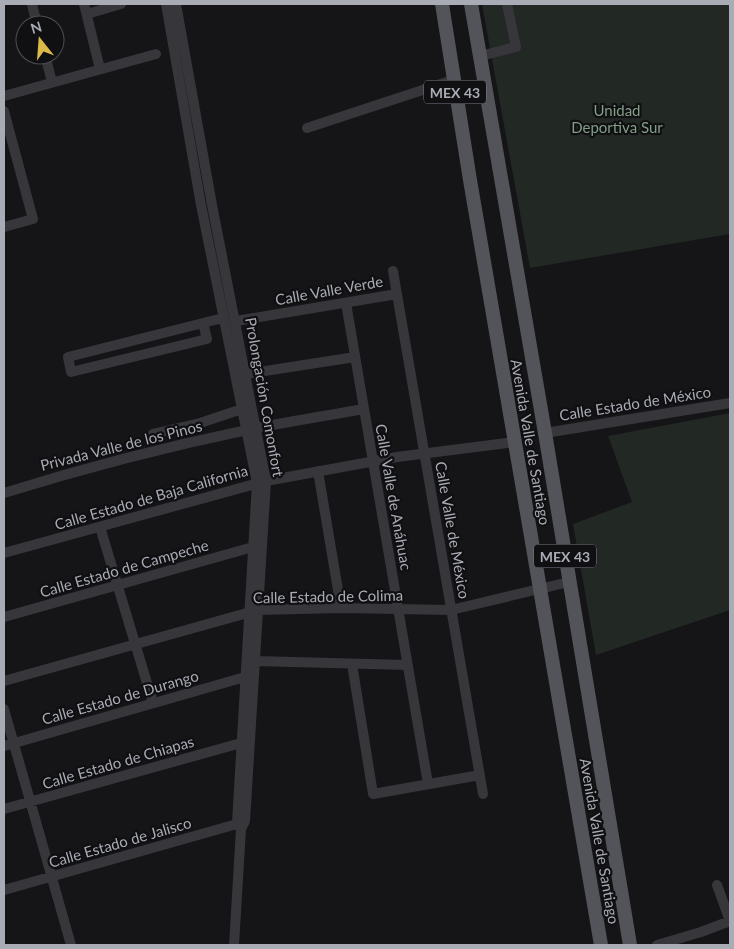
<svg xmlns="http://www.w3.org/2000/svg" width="734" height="949" font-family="Lato,sans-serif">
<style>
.green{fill:#222823}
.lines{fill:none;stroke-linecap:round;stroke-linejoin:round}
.minor{stroke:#37373b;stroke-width:10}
.major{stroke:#53545a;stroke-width:14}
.labels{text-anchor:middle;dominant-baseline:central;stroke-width:4.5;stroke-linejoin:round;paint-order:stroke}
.shield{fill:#101012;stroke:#7b7c84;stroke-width:1}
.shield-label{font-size:14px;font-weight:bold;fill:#a9abb5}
.park-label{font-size:15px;fill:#829e87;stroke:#101012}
.street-label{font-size:15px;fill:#a9abb5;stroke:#101012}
</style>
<rect width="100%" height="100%" fill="#151517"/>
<!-- green -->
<path class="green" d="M482,4h248v230l-200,34z
M730,413v197l-134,45 -23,-131 59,-22 -24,-66z"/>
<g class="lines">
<!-- minor -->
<path class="minor" d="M32,4l5,21
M84,4l16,65
M166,4l35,201 56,278 -20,340 4,6
M176,4l36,201 54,276 -21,340 -4,8 -7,116
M87,14l34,-10
M45,55l7,27
M480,56l36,-9 -9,-43
M4,96l152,-42
M4,111l29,108 -29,8
M307,128l146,-48
M393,271l90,523
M346,303l82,481
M236,321l161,-27
M203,323l4,16 -136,33 -3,-15 155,-39
M246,374l109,-17
M545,433l185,-30
M153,434l44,-10 45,-15
M318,471l23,137
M4,493c80,-25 161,-46 243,-63 39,-8 78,-14 117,-21
M100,527l53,176
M4,553l262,-72 131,-24 118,-15
M4,617l249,-70
M255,661l152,4
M352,664l21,130 107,-19
M4,681l254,-71 83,-2 110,2 118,-28
M4,709l67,236
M4,746l241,-69
M4,809l237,-66
M4,890l240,-68
M657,945l44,-13 29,-11 -13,-36"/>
<!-- major -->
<path class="major" d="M442,4l28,176 131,765
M471,4l74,429 85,512"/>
</g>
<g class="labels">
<!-- shield labels -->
<g class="shield">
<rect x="424" y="80.5" width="62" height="23" rx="4"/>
<rect x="534" y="544.5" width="62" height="23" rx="4"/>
</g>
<g class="shield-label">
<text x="455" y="92">MEX 43</text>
<text x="565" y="556">MEX 43</text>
</g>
<!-- park labels -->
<g class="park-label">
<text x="617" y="110">Unidad<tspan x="617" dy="17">Deportiva Sur</tspan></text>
</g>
<!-- street labels -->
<g class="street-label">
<text transform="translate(329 290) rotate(-10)">Calle Valle Verde</text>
<text transform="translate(265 397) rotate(80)">Prolongación Comonfort</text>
<text transform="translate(635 403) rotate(-9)">Calle Estado de México</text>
<text transform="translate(531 442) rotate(80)">Avenida Valle de Santiago</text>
<text transform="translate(121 445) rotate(-14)">Privada Valle de los Pinos</text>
<text transform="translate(151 497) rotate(-16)">Calle Estado de Baja California</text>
<text transform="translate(394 497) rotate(80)">Calle Valle de Anáhuac</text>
<text transform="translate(453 530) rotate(80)">Calle Valle de México</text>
<text transform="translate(124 568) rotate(-16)">Calle Estado de Campeche</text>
<text transform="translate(328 596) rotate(-1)">Calle Estado de Colima</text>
<text transform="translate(120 697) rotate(-16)">Calle Estado de Durango</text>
<text transform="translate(118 762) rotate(-16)">Calle Estado de Chiapas</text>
<text transform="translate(600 841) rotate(80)">Avenida Valle de Santiago</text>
<text transform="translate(120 842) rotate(-16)">Calle Estado de Jalisco</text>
</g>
</g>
<!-- border -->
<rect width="734" height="949" fill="none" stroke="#a9abb5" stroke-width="10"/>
<!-- north arrow -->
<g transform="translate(40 40) rotate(343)"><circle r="24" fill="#101012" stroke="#4d4e53"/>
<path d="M0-4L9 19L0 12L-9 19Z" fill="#dbba49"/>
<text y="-8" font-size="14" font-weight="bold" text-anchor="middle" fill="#a9abb5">N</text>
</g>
</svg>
